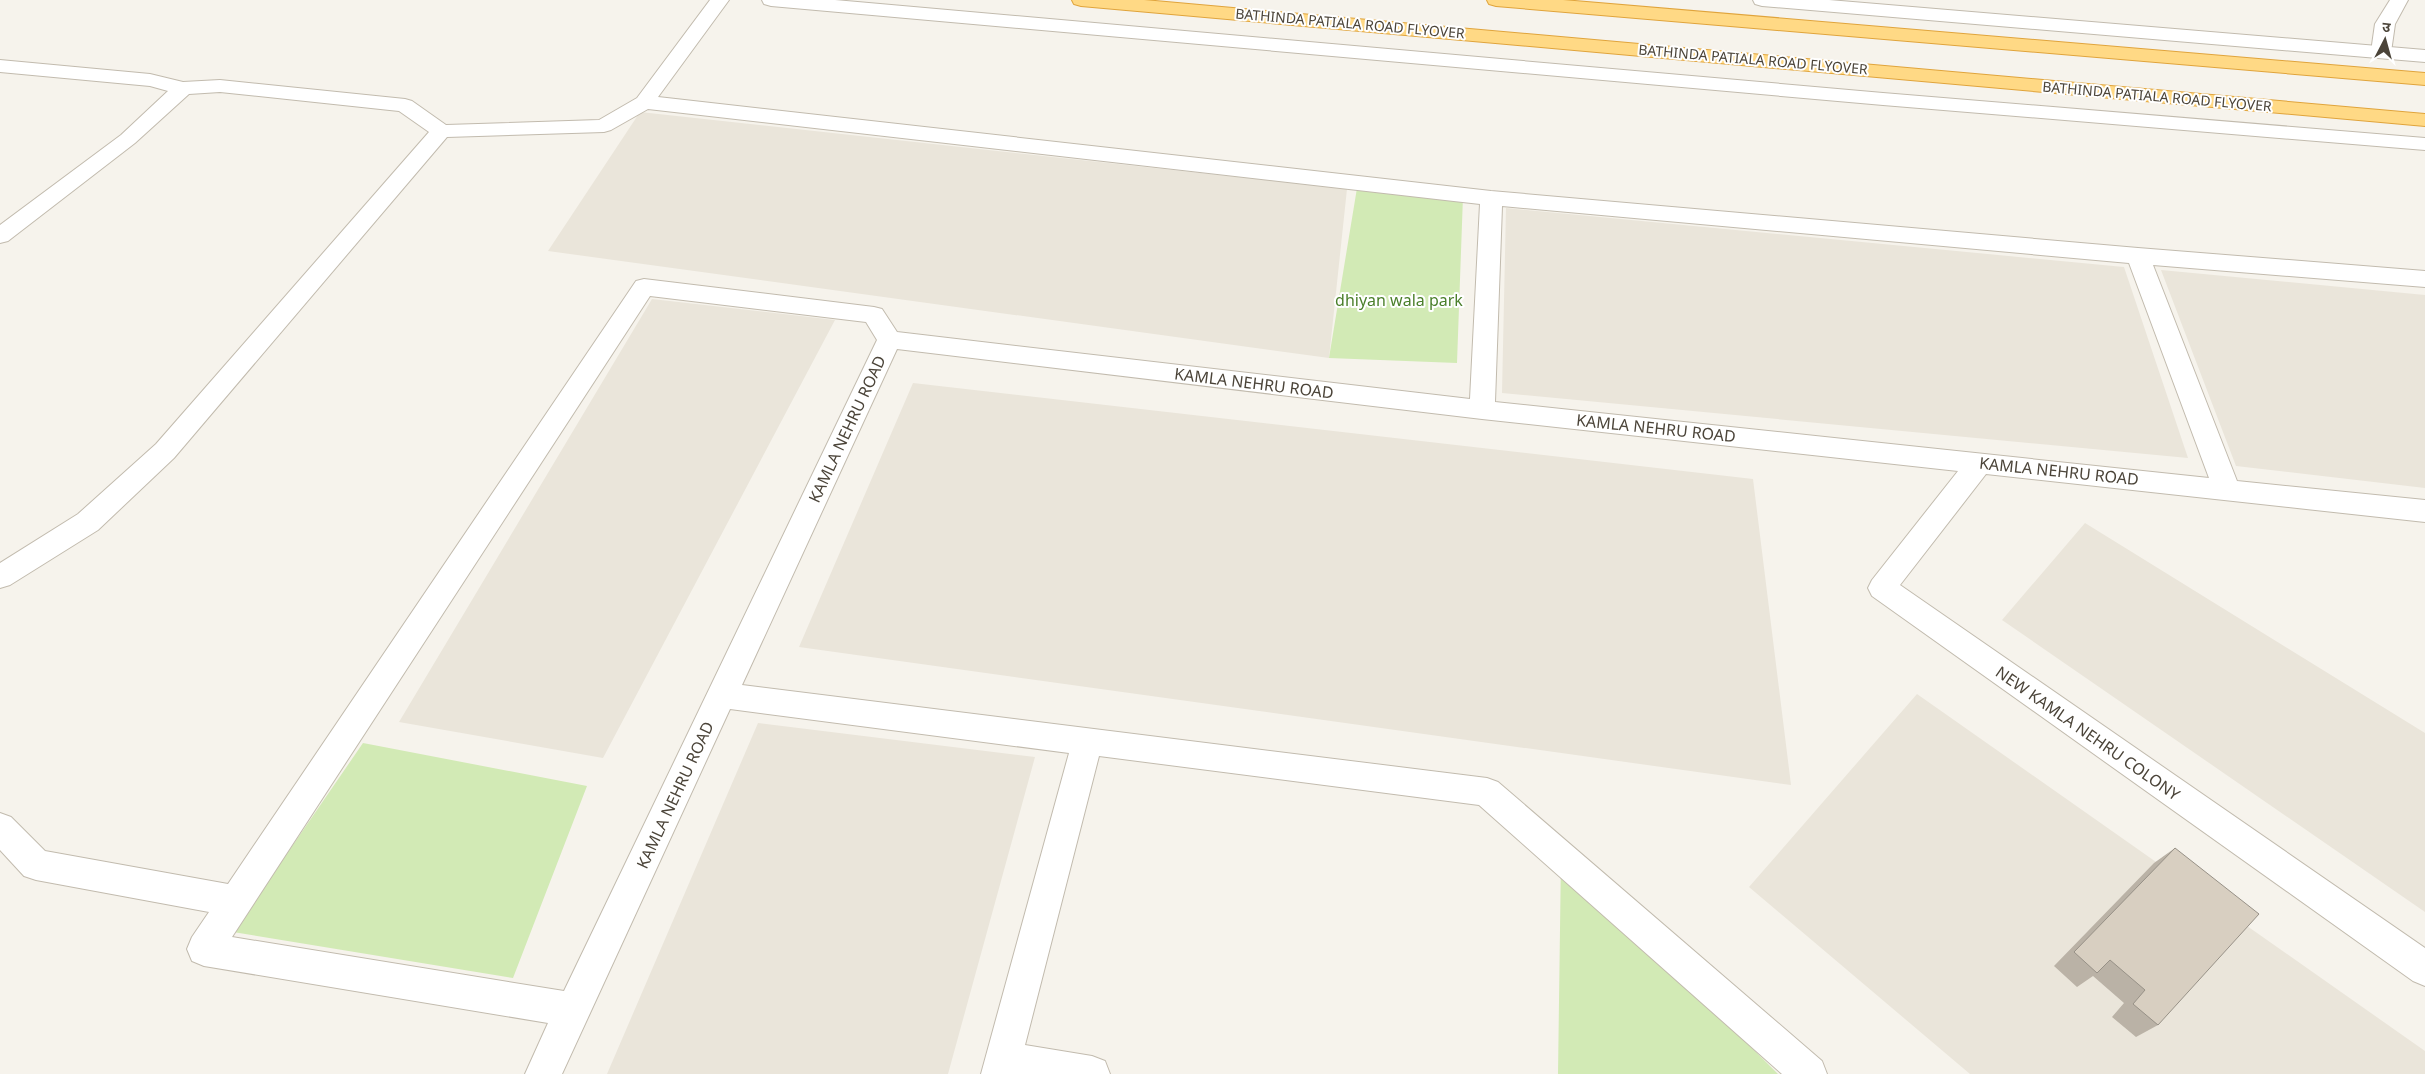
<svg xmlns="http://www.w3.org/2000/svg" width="2425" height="1074" font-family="'Noto Sans','Noto Sans Devanagari',sans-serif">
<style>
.residential{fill:#eae5da}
.green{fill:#d2eab5}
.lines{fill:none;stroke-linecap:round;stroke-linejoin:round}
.minor-casing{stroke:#c2bbae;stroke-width:2}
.tertiary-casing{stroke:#c2bbae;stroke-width:2}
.trunk-casing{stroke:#e0a43c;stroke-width:2}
.minor{fill:#fff;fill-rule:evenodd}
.tertiary{fill:#fff;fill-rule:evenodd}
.trunk{fill:#ffd985;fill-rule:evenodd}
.wall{fill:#bab2a6}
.building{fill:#d8cfc1;stroke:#979187}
.labels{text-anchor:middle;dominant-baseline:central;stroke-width:4;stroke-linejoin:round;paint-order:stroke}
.far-street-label{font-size:14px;fill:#4b4439;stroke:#fff}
.park-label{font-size:16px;fill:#4a7f2a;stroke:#fff}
.street-label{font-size:16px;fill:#4b4439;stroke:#fff}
</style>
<rect width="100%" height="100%" fill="#f6f3ec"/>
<!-- residential -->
<path class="residential" d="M640,112l707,77 -18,169 -781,-107z
M1506,208l618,59 64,191 -686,-65z
M2161,270l264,25v193l-189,-22z
M652,299l183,21 -232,438 -204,-36z
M913,383l840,96 38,306 -992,-138z
M2085,523l340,210v179l-423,-292z
M1917,694l508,357v23h-455l-221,-187z
M758,723l277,34 -87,317h-341z"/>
<!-- green -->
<path class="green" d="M1357,188l106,8 -6,167 -128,-5z
M363,743l224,43 -74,192 -280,-46z
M1561,857l217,217h-220z"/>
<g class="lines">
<defs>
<path id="minor" d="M710,0h19l-71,97 833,94 647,57 287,23v16l-272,-22 84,216 188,19v22l-439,-48 -86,111 525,363v38l-12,-5 -541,-385 -4,-8 4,-8 86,-109 -476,-52 -585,-70 -155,336 745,93 11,4 324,279 5,13h-45l-303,-269 -380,-49 -74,289 67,11 13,5 5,13h-129l88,-321 -339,-44 -168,365h-37l23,-51 -344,-57 -12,-5 -5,-12 5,-12 17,-25 -173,-32 -12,-4 -24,-26v-37l11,4 34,34 183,33 408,-603 8,-2 230,28 8,2 15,23 573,67 10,-195 -832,-95 -37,21 -7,2 -157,5 -273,321 -76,72 -88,55 -10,3v-25l78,-49 78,-70 273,-312 -30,-21 -179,-19 -31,2 -54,49 -127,98 -8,2v-18l121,-90 47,-44 -18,-5 -150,-14v-12l150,14 33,8 37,-2 185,19 7,2 34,24 153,-5 38,-22zM1502,206l627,57 80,215 -714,-76zM650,296l216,26 11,18 -313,651 -332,-54z
M2390,0h18l-13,24 -4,28 -3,4 -7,2 -7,-2 -3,-4 4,-28z"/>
<path id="tertiary" d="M762,0h73l1048,93 542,45v12l-542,-45 -1112,-99 -7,-2z
M1753,0h76l596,50v12l-663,-56 -7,-2z"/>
<path id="trunk" d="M1072,0h72l1281,114v12l-1344,-120 -7,-2z
M1487,0h76l862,73v12l-929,-79 -7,-2z"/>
</defs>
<!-- minor casing -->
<use href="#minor" class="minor-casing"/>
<!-- tertiary casing -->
<use href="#tertiary" class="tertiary-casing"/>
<!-- trunk casing -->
<use href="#trunk" class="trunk-casing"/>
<!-- minor -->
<use href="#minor" class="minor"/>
<!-- tertiary -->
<use href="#tertiary" class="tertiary"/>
<!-- trunk -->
<use href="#trunk" class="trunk"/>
</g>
<!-- wall -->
<path class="wall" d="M2175,848l-17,177 -22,12 -24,-20 12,-14 -31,-27 -16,11 -23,-21 100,-103z"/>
<!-- building -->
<path class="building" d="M2175,848l84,66 -101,111 -25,-21 12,-14 -35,-30 -13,13 -23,-21z"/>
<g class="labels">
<!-- far-street labels -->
<g class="far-street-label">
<text transform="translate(1350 23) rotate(5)">BATHINDA PATIALA ROAD FLYOVER</text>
<text transform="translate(1753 59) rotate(5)">BATHINDA PATIALA ROAD FLYOVER</text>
<text transform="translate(2157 96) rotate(5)">BATHINDA PATIALA ROAD FLYOVER</text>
</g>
<!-- park labels -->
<g class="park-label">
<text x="1399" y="300">dhiyan wala park</text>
</g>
<!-- street labels -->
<g class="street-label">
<text transform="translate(1254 383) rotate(7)">KAMLA NEHRU ROAD</text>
<text transform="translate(1656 428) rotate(6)">KAMLA NEHRU ROAD</text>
<text transform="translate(847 429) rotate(-65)">KAMLA NEHRU ROAD</text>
<text transform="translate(2059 471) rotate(6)">KAMLA NEHRU ROAD</text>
<text transform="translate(2088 733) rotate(35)">NEW KAMLA NEHRU COLONY</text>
<text transform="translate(675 795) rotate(-65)">KAMLA NEHRU ROAD</text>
</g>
</g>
<!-- north arrow -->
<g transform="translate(2385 40) rotate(6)" stroke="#ffffff" stroke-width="4" paint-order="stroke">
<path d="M0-4L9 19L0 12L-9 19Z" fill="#4b4439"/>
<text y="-8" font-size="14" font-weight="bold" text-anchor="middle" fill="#4b4439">उ</text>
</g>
</svg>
